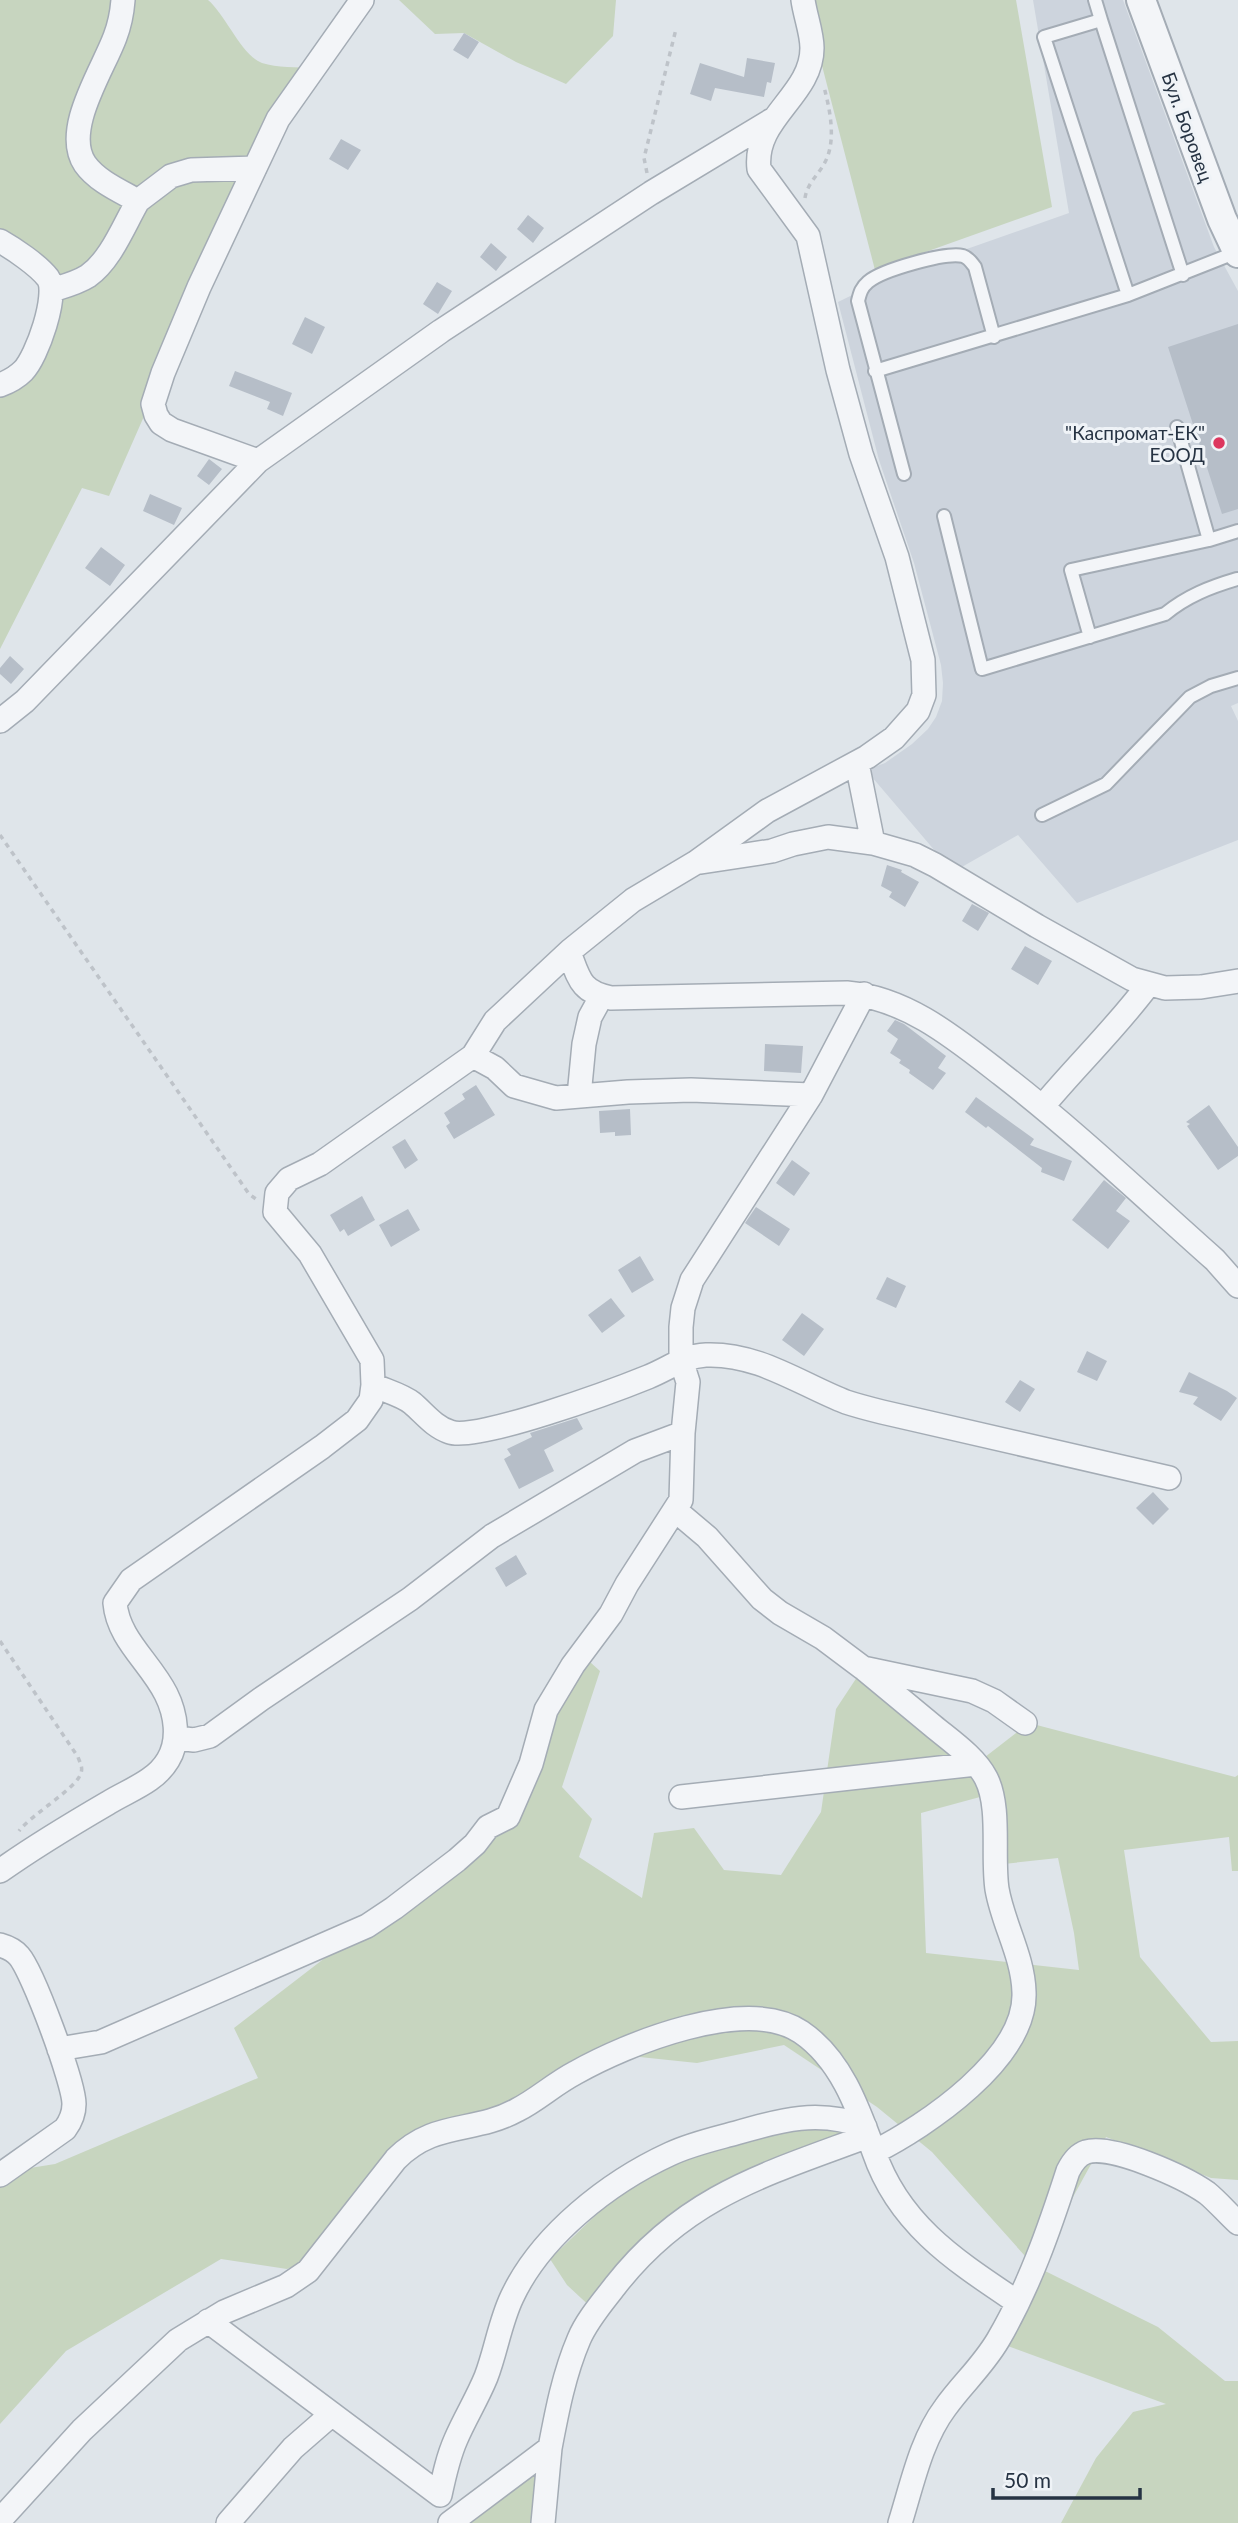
<svg xmlns="http://www.w3.org/2000/svg" width="1238" height="2523" font-family="Lato,sans-serif">
<style>
.built{fill:#cdd4dd}
.green{fill:#c7d5bf;fill-rule:evenodd}
.building{fill:#b6bec8}
.lines{fill:none;stroke-linecap:round;stroke-linejoin:round}
.service-casing{stroke:#a4acb5;stroke-width:16}
.minor-casing{stroke:#a4acb5;stroke-width:26}
.tertiary-casing{stroke:#a4acb5;stroke-width:32}
.path{stroke:#bec3c9;stroke-width:3.5;stroke-dasharray:5 5;stroke-linecap:butt}
.service{stroke:#f3f5f8;stroke-width:12}
.minor{stroke:#f3f5f8;stroke-width:23}
.tertiary{stroke:#f3f5f8;stroke-width:28}
.poi-dot{fill:#dd365e;stroke:#eff3f7;stroke-width:2.5}
.labels{text-anchor:middle;dominant-baseline:central;stroke-width:6;stroke-linejoin:round;paint-order:stroke}
.street-label{font-size:19px;fill:#263343;stroke:#eff3f7}
.poi-label{font-size:19px;fill:#263343;stroke:#eff3f7;text-anchor:end}
</style>
<rect width="100%" height="100%" fill="#dfe5ea"/>
<!-- built -->
<path class="built" d="M1033,0h90l91,247 24,44v412l-7,3 7,15v119l-161,63 -59,-68 -65,37 -87,-102 19,-7 27,-19 16,-15 8,-12 6,-16 1,-18 -2,-18 -27,-102 -35,-103 -41,-158 55,-27 176,-62z"/>
<!-- green -->
<path class="green" d="M0,0h208c17,14 34,56 54,63 15,5 35,4 51,5l-150,305 -54,123 -27,-8 -82,161v-264l10,-4 42,-91 -52,-49z
M399,0h217l-3,36 -47,48 -50,-22 -52,-29 -29,1z
M805,0h211l36,207 -177,63z
M590,1662l10,9 -38,116 30,32 -13,38 63,41 12,-65 40,-5 30,42 57,5 40,-63 15,-103 27,-41 113,96 53,-41 206,54 3,-2v96h-6l-3,-34 -105,13 16,107 71,85 27,-1v139l-27,-2 -105,-41 -71,129 123,61 67,54h13v142h-177l35,-65 37,-46 33,-8 -169,-62 37,-76 -102,-114 -55,-45 -93,-62 -87,18 -86,-9 -62,34 -124,48 -104,119 -34,14 -66,-10 -155,92 -66,73v-249l5,-3 50,-8 203,-86 -24,-50 274,-211 65,-152zM991,1794l3,71 64,-7 16,75 5,37 -153,-17 -5,-140z
M865,2127l-152,72 -118,112 -28,-26 -17,-26 96,-92 94,-36z
M544,2459l-6,64h-78z"/>
<!-- building -->
<path class="building" d="M464,33l15,9 -11,17 -15,-9z
M747,58l28,5 -4,20 -4,-1 -3,15 -49,-9 -4,13 -21,-7 10,-31 44,14z
M341,139l20,11 -13,20 -19,-11z
M528,215l16,13 -11,15 -16,-14z
M491,243l16,14 -11,14 -16,-14z
M437,282l15,9 -14,23 -15,-10z
M305,317l20,10 -13,27 -20,-10z
M1238,324v185l-16,5 -54,-167z
M235,371l57,22 -9,23 -16,-7 3,-7 -41,-16z
M209,459l13,10 -13,16 -12,-9z
M150,494l32,14 -8,17 -31,-14z
M101,547l24,18 -15,21 -25,-18z
M10,656l14,13 -13,15 -11,-10v-6z
M887,865l15,5 -1,2 18,10 -14,25 -16,-10 3,-5 -11,-6z
M972,904l17,9 -11,18 -16,-10z
M1025,946l27,15 -14,24 -27,-16z
M895,1020l9,4 42,32 -8,12 8,5 -13,17 -24,-17 1,-3 -11,-7 2,-3 -11,-7 8,-14 -11,-8z
M765,1044l38,2 -2,27 -37,-2z
M476,1085l19,30 -41,24 -8,-13 4,-3 -6,-10 21,-14 -3,-5z
M976,1097l58,42 -4,6 42,16 -8,20 -23,-9 1,-4 -54,-42 -2,2 -21,-16z
M1209,1105l29,42v9l-20,14 -31,-44 3,-2 -4,-2z
M630,1109l1,26 -16,1v-4l-15,1 -1,-22z
M405,1139l13,21 -13,9 -13,-22z
M792,1160l18,13 -16,23 -18,-13z
M1104,1180l22,18 -10,13 14,10 -22,28 -36,-29z
M362,1196l13,24 -27,16 -4,-7 -4,3 -10,-17z
M756,1207l34,22 -11,17 -34,-23z
M408,1209l12,21 -29,17 -12,-22z
M640,1256l14,24 -22,13 -14,-23z
M887,1277l19,9 -10,22 -20,-9z
M611,1298l14,18 -23,17 -14,-18z
M802,1313l22,16 -20,27 -22,-16z
M1087,1351l20,10 -10,20 -20,-9z
M1189,1372l38,19 10,7 -16,23 -28,-17 5,-7 -19,-5z
M1020,1380l15,9 -15,23 -15,-10z
M577,1418l6,11 -39,21 10,21 -35,18 -15,-30 7,-4 -4,-6 25,-12 -2,-4z
M1153,1492l16,17 -16,16 -17,-17z
M516,1555l11,19 -21,13 -11,-19z"/>
<g class="lines">
<defs>
<path id="service" d="M1095,0l6,20
M1128,295l-84,-258 57,-17 82,255
M875,371l253,-76 109,-43
M1177,427l32,113
M904,474l-46,-173c2,-8 3,-13 10,-19 14,-12 77,-30 95,-26 6,2 8,6 12,11l19,70
M944,516l38,153 183,-55c22,-18 45,-27 72,-35
M1090,637l-19,-67 138,-30 29,-9
M1042,815l64,-31 84,-87 21,-11 27,-8"/>
<path id="minor" d="M123,0c-1,13 -3,24 -8,37 -12,33 -53,93 -30,127 12,17 35,27 53,37l33,-25 20,-6 64,-2
M362,0l-84,119 -79,168 -36,86 -10,31 3,11 5,8 11,7 86,31 183,-130 210,-138 121,-73
M0,241c14,8 38,24 48,37 11,16 -11,79 -25,93 -6,6 -15,11 -23,14
M52,290c13,-4 25,-7 36,-14 23,-16 36,-51 50,-75
M0,721l25,-20 233,-240
M857,763l16,80
M701,862l71,-11 21,-7 35,-7 45,6 42,12 20,10 102,61 95,53 33,9 36,-1 37,-6
M569,952c10,26 11,40 42,46l236,-5c60,5 109,46 154,81 75,58 143,123 214,186l23,26
M473,1056l22,12 19,18 42,12 72,-6 63,-2 120,5
M579,1096l5,-52 6,-27 11,-20
M1043,1106c34,-41 73,-78 105,-121
M373,1385c13,6 29,10 39,18 12,10 22,24 38,29 26,10 166,-42 198,-55 20,-8 36,-21 58,-22 52,-2 94,29 140,47 12,4 24,7 36,10l287,66
M675,1510l32,27 55,62 18,14 43,25 40,30
M176,1738l18,2 16,-4 51,-37 149,-100 82,-63 143,-85 48,-18
M681,1797l295,-33
M0,1871c35,-25 72,-47 108,-68 21,-13 47,-21 60,-43 12,-20 8,-46 -2,-66 -16,-32 -48,-55 -51,-91l16,-23 191,-133 35,-27 14,-20 2,-15 -1,-25 -62,-106 -35,-42 2,-19 12,-14 31,-15 153,-108 22,-35 76,-71 62,-50 62,-37 72,-52 100,-54 27,-19 24,-27 6,-16 -1,-35 -26,-103 -36,-103 -23,-84 -30,-134 -49,-67c-6,-51 53,-73 53,-121 0,-15 -7,-33 -9,-48
M0,1945c7,2 14,5 19,11 14,16 55,127 55,148 0,10 -3,17 -9,25l-65,46
M59,2049l42,-7 266,-116 27,-18 63,-48 18,-16 13,-17 20,-10 23,-53 15,-54 27,-45 38,-51 16,-30 54,-84 2,-67 5,-51 -7,-22v-33l2,-19 9,-28 119,-185 53,-101
M1017,2302c-61,-41 -118,-77 -143,-150 52,-26 153,-94 150,-160 -1,-36 -21,-68 -27,-103 -5,-33 4,-82 -11,-111 -11,-21 -35,-37 -53,-52 -23,-19 -46,-38 -70,-58l109,23 22,10 31,22
M208,2321l232,174c4,-19 8,-38 16,-56 9,-21 21,-40 30,-62 10,-26 14,-55 26,-80 29,-62 97,-115 158,-143 21,-10 44,-15 66,-21 44,-13 84,-24 129,-6
M0,2520l82,-90 96,-90 46,-28 62,-26 22,-15 88,-112c39,-39 77,-25 121,-49 20,-10 37,-26 58,-37 51,-29 171,-78 226,-41 40,27 57,76 73,120
M228,2523l65,-75 39,-34
M450,2523l100,-75c7,-37 14,-74 29,-109 8,-19 23,-36 36,-53 70,-90 151,-112 253,-150
M543,2523l7,-75
M900,2523c12,-38 21,-83 45,-115 17,-24 37,-41 53,-68 31,-53 51,-110 70,-169 4,-8 9,-16 18,-19 26,-8 98,25 121,41 11,9 20,20 31,30"/>
<path id="tertiary" d="M1141,0l81,219 16,34"/>
</defs>
<!-- service casing -->
<use href="#service" class="service-casing"/>
<!-- minor casing -->
<use href="#minor" class="minor-casing"/>
<!-- tertiary casing -->
<use href="#tertiary" class="tertiary-casing"/>
<!-- path -->
<path class="path" d="M647,173l-3,-15 32,-129
M805,198c2,-14 13,-23 19,-34 13,-22 6,-54 0,-77
M0,835l249,359 7,5
M0,1641l78,116c2,6 5,10 3,16 -4,15 -49,41 -62,58"/>
<!-- service -->
<use href="#service" class="service"/>
<!-- minor -->
<use href="#minor" class="minor"/>
<!-- tertiary -->
<use href="#tertiary" class="tertiary"/>
</g>
<!-- markers -->
<circle class="poi-dot" cx="1219" cy="443" r="7"/>
<g class="labels">
<!-- street labels -->
<g class="street-label">
<text transform="translate(1188 127) rotate(70)">Бул. Боровец</text>
</g>
<!-- poi labels -->
<g class="poi-label">
<text x="1205" y="432">"Каспромат-ЕК"<tspan x="1205" dy="22">ЕООД</tspan></text>
</g>
</g>
<!-- scale -->
<path d="M993 2488v10h147v-10" fill="none" stroke="#263343" stroke-width="3.5"/>
<text x="1004" y="2488" font-size="21" fill="#263343" stroke="#eff3f7" stroke-width="5" paint-order="stroke">50 m</text>
</svg>
